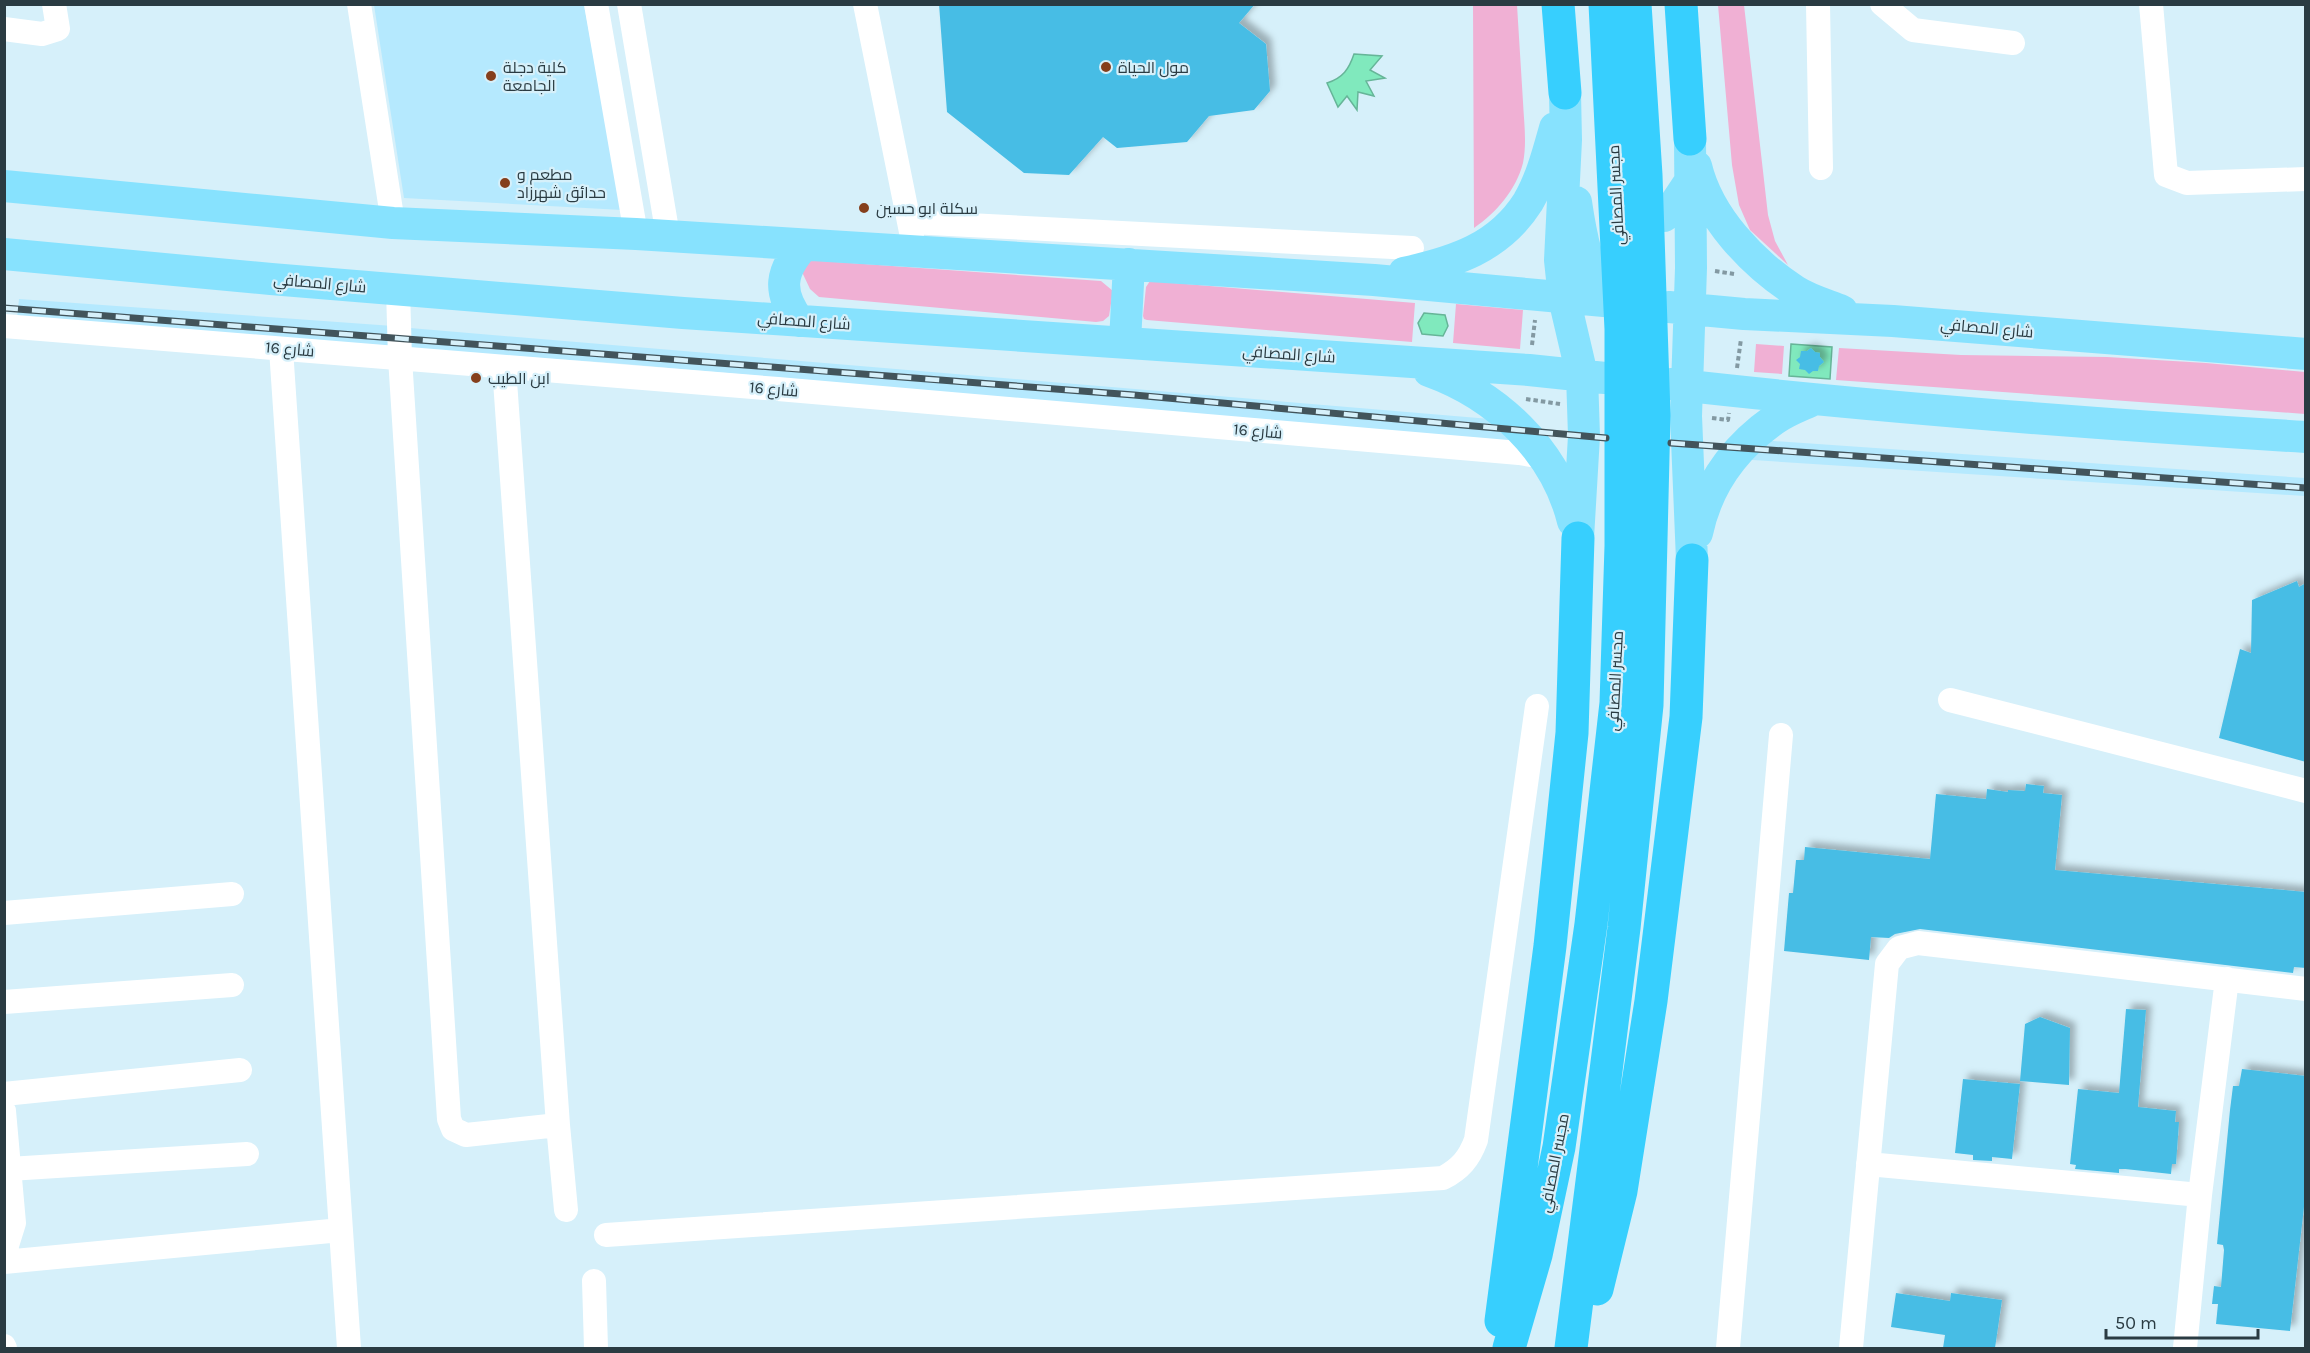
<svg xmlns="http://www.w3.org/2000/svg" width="2310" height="1353" font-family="Karla,Cairo,sans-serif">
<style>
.built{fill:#b5e9fe}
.green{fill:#f0b0d4}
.water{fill:#80e9bd;stroke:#66b598;stroke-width:1.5}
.building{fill:#47bde5;filter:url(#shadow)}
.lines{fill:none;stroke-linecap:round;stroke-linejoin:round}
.path{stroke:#8399a2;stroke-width:4;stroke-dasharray:4.5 3;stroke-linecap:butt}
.minor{stroke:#fff;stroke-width:24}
.major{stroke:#87e2fe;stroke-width:32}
.highway{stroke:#37cffe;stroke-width:33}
.rail-casing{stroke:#42545b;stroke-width:7}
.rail{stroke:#d6f0fa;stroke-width:4.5;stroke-dasharray:14;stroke-linecap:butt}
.poi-dot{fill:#853f1c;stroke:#d6f0fa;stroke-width:2}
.labels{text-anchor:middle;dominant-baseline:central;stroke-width:4.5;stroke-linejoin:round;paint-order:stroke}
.poi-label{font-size:16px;fill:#2a3b42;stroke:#d6f0fa;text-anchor:start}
.street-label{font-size:16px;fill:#2a3b42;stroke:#d6f0fa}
</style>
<defs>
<filter id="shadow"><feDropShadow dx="5.5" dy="-5.5" stdDeviation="3" flood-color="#0004"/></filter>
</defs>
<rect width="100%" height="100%" fill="#d6f0fa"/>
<!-- built -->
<path class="built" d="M374,5h210l38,205 -218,-12z
M19,299l374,27v22l-376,-29z
M410,328l1092,92 15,23 -904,-80 -205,-14z
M1760,440l545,38v18l-568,-37z"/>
<!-- green -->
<path class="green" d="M1473,5h44c2,32 4,65 6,97 1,20 4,41 0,61 -7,27 -27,50 -49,65z
M1718,5h26l24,210 7,26 13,24 -38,-35 -11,-25 -7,-40z
M808,260l293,21 12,10 -4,25 -6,5 -7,1 -277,-25 -9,-8 -8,-17z
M1150,281l265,22 -3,39 -265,-22 -3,-1 -1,-3 3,-29z
M1456,304l67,6 -3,39 -67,-6z
M1756,344l28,2 -2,28 -28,-2z
M1839,348l122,7 146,2 99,6 99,9v42l-469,-34z"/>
<!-- water -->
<path class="water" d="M1354,54l28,2 -12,14 15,8 -19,3 8,15 -16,-4 -1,18 -10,-14 -9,11 -11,-24c16,-5 22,-14 27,-29z
M1424,313l21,2 3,11 -5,10 -21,-2 -4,-11z
M1791,344l41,3 -2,32 -41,-3z"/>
<!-- building -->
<path class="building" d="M939,4h316l-16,19 27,21 4,47 -16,19 -45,6 -22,26 -70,6 -14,-11 -34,38 -45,-2 -77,-61z
M1811,348l4,4 5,1v4l4,5 -5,4 -1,5h-5l-4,3 -4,-4 -6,-1 1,-5 -4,-4 4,-3 1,-6h6z
M2297,581l2,6 7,-4v179l-87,-24 21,-89 11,4 1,-53z
M2026,784l18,2 -1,7 19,2 -7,75 251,22v76l-12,-1 -1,6 -373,-44 -25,5 -6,4 -18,-1 -2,23 -85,-9 5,-58h4l3,-33h8l1,-13 125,12 6,-65 50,5 1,-10 21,3v-2l17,1z
M2126,1009l20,1 -8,97 38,4 -1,11h4l-3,42h-4l-1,10 -46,-5h-6v4l-44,-4 1,-4 -6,-1 8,-75 41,4z
M2040,1017l30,11 -1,57 -49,-4 5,-57z
M2242,1069l64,7v113l-16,142 -74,-7 2,-20h-6l2,-18 7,1 3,-37 -1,-5 -6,-1 13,-134 3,-24h6z
M1963,1079l57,5 -8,75 -20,-2v4l-19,-1v-5l-18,-2z
M1896,1293l54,8 1,-8 51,7 -7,48h-52l2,-13 -54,-8z"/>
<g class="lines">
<!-- path -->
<path class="path" d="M1715,271l19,3
M1532,345l3,-25
M1737,368l4,-29
M1526,399l34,5
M1712,418l16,2 1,-7"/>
<!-- minor -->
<path class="minor" d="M359,4l34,219
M596,4l40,230
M629,4l39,232
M865,4l47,233
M1818,4l3,164
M1882,4l31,26 100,13
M2151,4l15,171 21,8 119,-4
M4,29l38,5 16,-5 -4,-25
M910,222l502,26
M398,290l2,68 49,761 4,10 13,6 92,-10
M4,326l774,63 741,64 24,4
M281,349l68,999
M504,367l54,758 8,85
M1950,700l356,91
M4,913l228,-19
M4,1002l228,-17
M4,1094l236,-24
M4,1111l10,112 -10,32
M1868,1164l332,31
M9,1169l238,-15
M606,1235l837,-57c17,-9 26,-19 33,-38l61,-434
M4,1262l337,-32
M594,1281l2,67
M4,1346l1,2
M1728,1348l53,-613
M1851,1348l36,-384 12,-16 19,-5 388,46
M2185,1348l15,-153 27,-216"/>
<!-- major -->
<path class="major" d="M1565,93l1,47 -6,120 4,38 18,77 2,61 -6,102
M1690,139l1,129 -5,148 6,144
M1696,166c12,51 56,97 99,125 14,9 32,14 47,20
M4,186l389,37 243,11 738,46 230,21
M1576,202c5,34 12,68 28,99
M1664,216l9,-9 18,-27
M4,254l267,25 412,34 846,57 76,8
M1404,273c50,-11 95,-25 124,-71 13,-22 20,-49 27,-74
M1669,307l75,7 149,7 413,33
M799,321c-22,-29 -19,-50 5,-76
M1125,342l4,-78
M1429,371c67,24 126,78 144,150
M1671,384c211,24 423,40 635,53
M1697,533c10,-48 38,-86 78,-114 11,-8 25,-13 38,-19"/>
<!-- highway -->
<path class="highway" d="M1558,4l7,89
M1681,4l9,135
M1597,1289l24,-98 30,-190 35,-284 6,-157
M1501,1321l49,-375 22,-213 6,-195
M1509,1348l27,-93 23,-108 32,-223 25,-221 5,-157v-217l-16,-325
M1571,1348l53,-420 23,-223 7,-290 -8,-240 -11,-171"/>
<defs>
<path id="rail" d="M4,308l1130,87 472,43
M1671,443l635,45"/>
</defs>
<!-- rail casing -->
<use href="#rail" class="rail-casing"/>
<!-- rail -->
<use href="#rail" class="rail"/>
</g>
<!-- markers -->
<g class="poi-dot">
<circle cx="1106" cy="67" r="6"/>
<circle cx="491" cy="76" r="6"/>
<circle cx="505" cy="183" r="6"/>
<circle cx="864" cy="208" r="6"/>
<circle cx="476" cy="378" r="6"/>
</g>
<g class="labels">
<!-- poi labels -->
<g class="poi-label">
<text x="503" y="67">كلية دجلة<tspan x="503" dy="18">الجامعة</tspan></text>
<text x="1118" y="67">مول الحياة</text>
<text x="517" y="174">مطعم و<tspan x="517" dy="18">حدائق شهرزاد</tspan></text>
<text x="876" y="208">سكلة ابو حسين</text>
<text x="488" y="378">ابن الطيب</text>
</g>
<!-- street labels -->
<g class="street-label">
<text transform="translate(1616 195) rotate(-93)">مجسر المصافي</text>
<text transform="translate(320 283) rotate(5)">شارع المصافي</text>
<text transform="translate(804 321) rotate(4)">شارع المصافي</text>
<text transform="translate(1987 328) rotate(5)">شارع المصافي</text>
<text transform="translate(290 349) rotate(5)">شارع 16</text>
<text transform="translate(1289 354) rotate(4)">شارع المصافي</text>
<text transform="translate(774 389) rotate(5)">شارع 16</text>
<text transform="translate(1258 431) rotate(5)">شارع 16</text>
<text transform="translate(1615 681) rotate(-87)">مجسر المصافي</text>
<text transform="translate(1554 1163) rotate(-79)">مجسر المصافي</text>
</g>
</g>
<!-- border -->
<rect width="2310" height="1353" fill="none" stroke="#2a3b42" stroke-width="12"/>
<!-- scale -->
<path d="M2106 1329v9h152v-9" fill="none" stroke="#2a3b42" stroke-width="3"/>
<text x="2115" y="1329" font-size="18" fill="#2a3b42" stroke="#d6f0fa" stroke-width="4.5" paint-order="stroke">50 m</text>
</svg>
